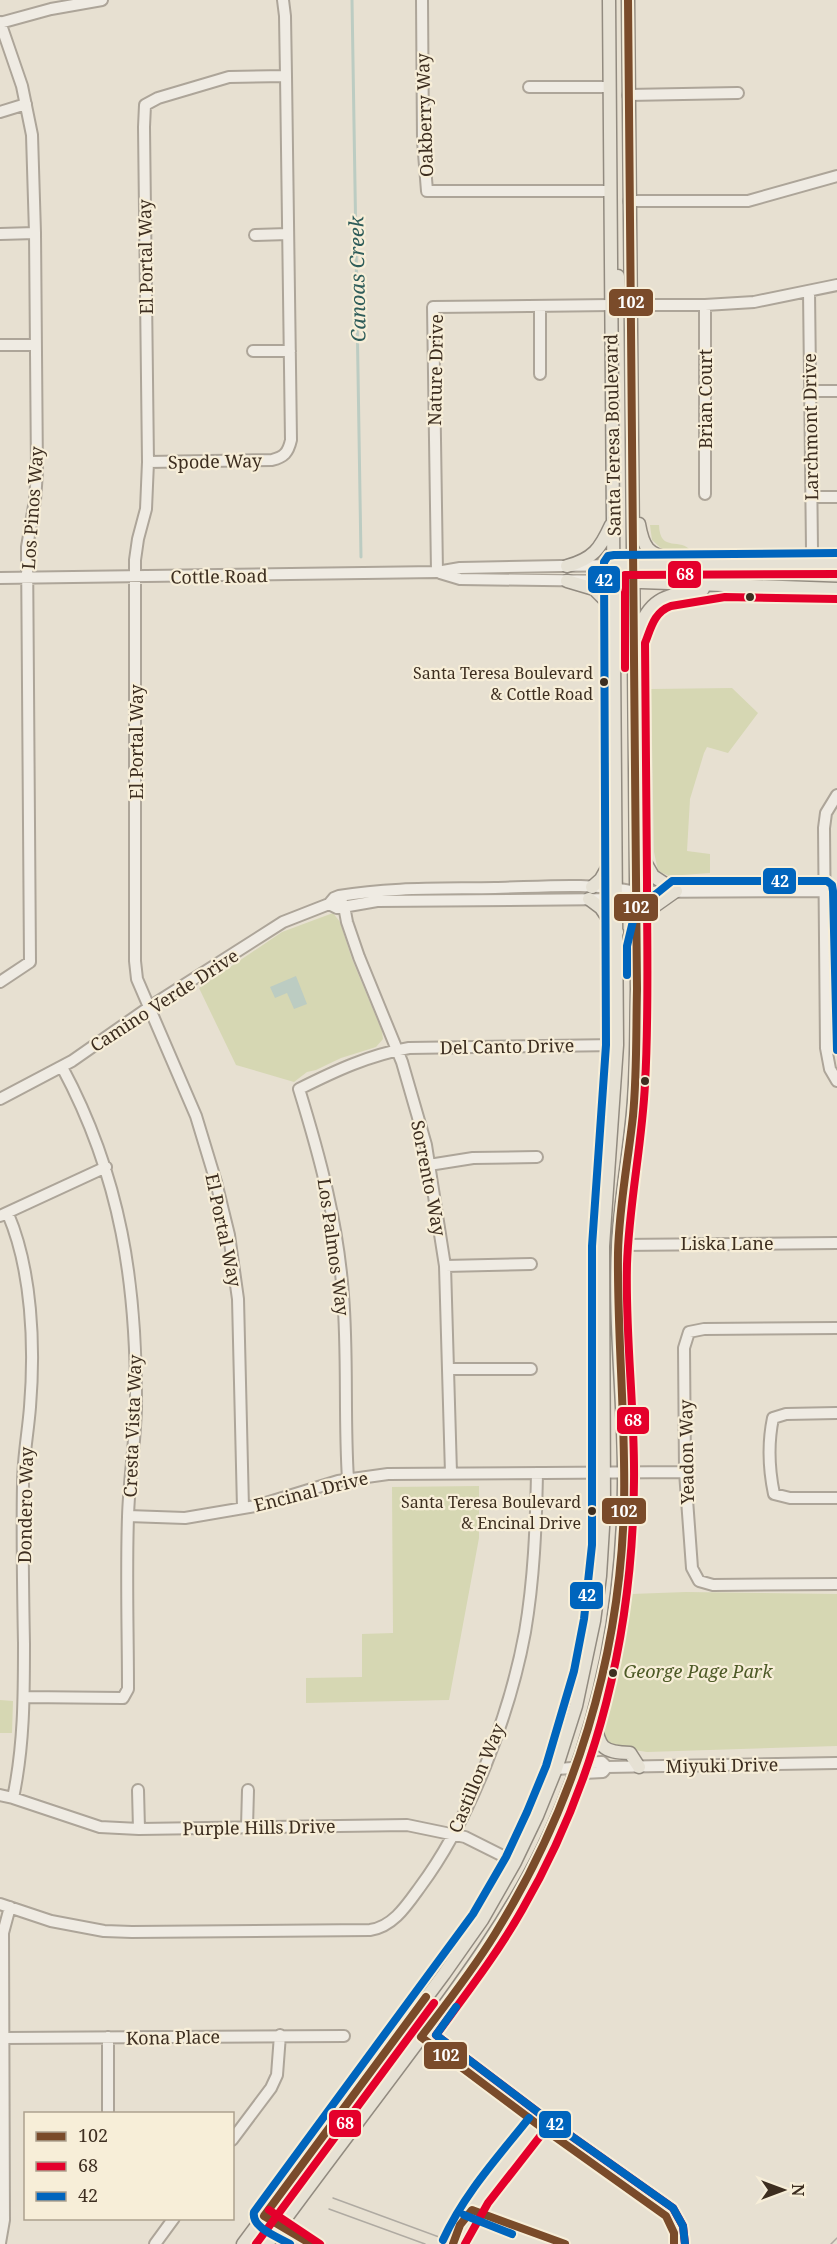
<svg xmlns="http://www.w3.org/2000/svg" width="837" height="2244" font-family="'Noto Serif',serif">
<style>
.green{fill:#d6d7b3}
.water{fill:#bcccc2}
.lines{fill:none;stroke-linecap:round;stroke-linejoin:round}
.stream{stroke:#bcccc2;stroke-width:3}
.minor-casing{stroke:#ada599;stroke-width:14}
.major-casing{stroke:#928b80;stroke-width:15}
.minor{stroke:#efebe3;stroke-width:10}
.major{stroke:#e6e1d4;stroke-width:12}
.tram{stroke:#afaaa2;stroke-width:1.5}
.bus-1-casing{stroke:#f7eed8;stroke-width:12}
.bus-2-casing{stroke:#f7eed8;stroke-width:12}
.bus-3-casing{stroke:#f7eed8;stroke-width:12}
.bus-1{stroke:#7a4b2a;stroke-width:8}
.bus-2{stroke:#e4002b;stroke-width:8}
.bus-3{stroke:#0065bd;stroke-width:8}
.bus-dot{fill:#3d2e20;stroke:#f7eed8;stroke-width:2}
.labels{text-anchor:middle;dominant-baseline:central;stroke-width:4.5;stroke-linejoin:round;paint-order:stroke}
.bus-label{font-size:16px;fill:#3d2e20;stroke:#f7eed8;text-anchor:end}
.street-label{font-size:18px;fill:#3d2e20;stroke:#f7eed8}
.park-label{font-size:18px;font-style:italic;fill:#4d5a26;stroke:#f7eed8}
.water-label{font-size:20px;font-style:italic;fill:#2f5d5a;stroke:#f7eed8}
.line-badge{stroke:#f7eed8;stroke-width:2}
.badge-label{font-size:16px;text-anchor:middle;font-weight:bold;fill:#fff}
</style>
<rect width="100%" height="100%" fill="#e7e0d1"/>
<!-- green -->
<path class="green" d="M650,525h9c1,29 22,11 33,27l-29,-2 -11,-10z
M732,688l26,25 -30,40 -21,-6 -3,6 -14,46 -3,52 23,3v19l-41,3 -11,-5 -4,-19 -3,-163z
M333,913l7,9 12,37 30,72 1,8 -7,8 -35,11 -25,12 -9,2 -13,10 -58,-17 -37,-77 83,-56z
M479,1486v52l-30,162 -143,3v-25l56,-1v-43l31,-1 -1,-146z
M686,1592l151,2v152l-190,6 -45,-7 29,-151z
M0,1700l13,1 -1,32h-12z"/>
<!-- water -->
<path class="water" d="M296,976l11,28 -13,5 -7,-16 -12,5 -5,-11z"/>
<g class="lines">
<!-- stream -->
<path class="stream" d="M352,0l9,557"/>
<defs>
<path id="minor" d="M422,0l1,141 4,50h183
M0,22l22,64 10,49 3,98 2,239 -2,28 -8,47 3,415 -30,20
M0,23l51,-14 51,-9
M529,87h80
M628,95l110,-2
M0,112l26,-8
M629,201h119l89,-25
M0,234l35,-1
M255,235l33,-1
M630,305h75l49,-3 83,-17
M0,345h36
M253,351h37
M540,374v-68
M809,391h28
M148,462l124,-2c12,-3 16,-7 19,-20l-5,-364 -1,-60 -2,-16
M705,494v-189
M811,497h26
M809,562l3,-13 -3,-258
M437,572l-4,-265 178,-2
M440,573l20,6 154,2
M0,578l437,-6 23,-4 154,-3
M837,795l-11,18 -2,15 2,220 4,21 7,12
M339,896l5,10 3,16 12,35 43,105 24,83 19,121 6,207
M329,904l8,4 40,-7 239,-2 8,-3
M0,1099l72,-38 76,-53 135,-86 46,-18 5,-6 5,-2c52,-9 104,-7 156,-8 46,-1 96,-6 141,4l187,-1
M429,1165l44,-7 64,-1
M8,1214c24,56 27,132 22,193 -2,26 -7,51 -7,77 -1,53 0,106 1,160 0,52 0,102 -11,154
M0,1216l106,-49
M618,1245l219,-2
M445,1266l86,-2
M837,1328l-133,1 -15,3 -5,16 1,124 7,96 7,13 14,4 124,-1
M450,1369h81
M837,1413l-51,1 -13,4c-5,24 -4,52 1,76l16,4h47
M348,1479c-4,-61 0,-123 -5,-184 -5,-71 -23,-138 -44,-206 36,-18 70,-34 110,-41l208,-3
M243,1508l-5,-209 -9,-64 -13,-53 -20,-66 -59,-137 -2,-18v-401l3,-21 8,-30 2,-47 -4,-335 1,-22 13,-7 71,-21 57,-1
M128,1516l57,2 71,-12 82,-25 50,-7 297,-2
M24,1697l99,1 5,-9c0,-57 -2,-115 0,-172 1,-37 7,-73 8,-109 1,-124 -15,-231 -74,-341
M577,1768l7,5 19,-1 4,-5 230,-4
M556,1769c6,-1 15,0 21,-2 11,-4 12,-5 25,-5l5,5
M138,1790l1,39
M0,1795l13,3 87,29 39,2 268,-4 58,12 50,25
M247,1827l1,-37
M0,1904l51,17 53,10 28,1 238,-2c23,-3 37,-25 50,-43 50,-67 90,-173 105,-255 9,-53 11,-105 12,-159
M108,2037v77
M3,2038l341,-2
M232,2140l39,-52 6,-13 3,-40
M0,2243l4,-23 -1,-287 7,-26
M155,2244l19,-26"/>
<path id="major" d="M618,276c0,13 0,22 12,29
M639,524c4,23 9,31 33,35
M614,565l223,-2
M567,566c26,-7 33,-17 44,-41
M567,581l27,8 20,20
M614,581l223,8
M637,634c13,-38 29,-38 66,-45
M637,848l16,28 23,15 -24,17 -13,26
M592,887l9,-8 14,-25
M589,899l12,9 16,24
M593,1718c7,28 6,34 37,35l9,14
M243,2244l201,-270 38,-54 33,-58 22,-46 19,-47 20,-63 18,-85 6,-45 4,-65 -1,-265 14,-201 -8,-1045
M267,2244c48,-66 98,-131 147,-197 47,-64 94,-127 129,-199 55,-113 80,-237 81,-363 1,-79 -10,-158 -6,-238 2,-45 11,-90 15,-135 4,-41 3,-82 4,-123l-9,-989"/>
</defs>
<!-- minor casing -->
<use href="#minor" class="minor-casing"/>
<!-- major casing -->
<use href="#major" class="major-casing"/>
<!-- minor -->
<use href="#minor" class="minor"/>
<!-- major -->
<use href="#major" class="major"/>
<!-- tram -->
<path class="tram" d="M333,2198l125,46
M329,2209l96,35
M831,2244l6,-6"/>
<defs>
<path id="bus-1" d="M628,0l9,989c-1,42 0,85 -4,127 -5,45 -14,91 -15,137 -1,84 8,169 6,253 -4,152 -49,299 -129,428 -22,36 -48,69 -74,103l116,87 129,92 8,17v11
M311,2244l-47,-28 162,-219
M453,2244l7,-19 12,-15 93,34"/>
<path id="bus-2" d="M625,668v-93l212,-1
M269,2210l51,34
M256,2244l178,-241
M465,2244l23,-41 57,-73
M685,2244l-2,-18 -10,-18 -130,-92 -107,-81c30,-41 61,-81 86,-125 76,-131 111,-278 112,-429 1,-72 -9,-145 -7,-217 2,-60 15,-119 18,-180 4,-67 2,-135 2,-202 -1,-80 -1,-159 -2,-239 6,-15 9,-31 26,-37l54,-9 112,2"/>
<path id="bus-3" d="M627,975v-29l6,-25 13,-19 26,-21h155l5,4 1,6 4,159
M456,2007l-20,28 107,81 130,92 10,18 2,18
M464,2215l48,19
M443,2240c21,-46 55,-83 86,-122
M290,2244c-12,-7 -39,-16 -36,-32l219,-298 33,-57 21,-45 19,-46 28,-95 10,-52 8,-74v-299l14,-201 -2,-483 4,-6 6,-1 223,-2"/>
</defs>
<!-- bus-1 casing -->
<use href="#bus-1" class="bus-1-casing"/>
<!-- bus-2 casing -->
<use href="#bus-2" class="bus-2-casing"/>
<!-- bus-3 casing -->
<use href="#bus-3" class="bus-3-casing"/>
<!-- bus-1 -->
<use href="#bus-1" class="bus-1"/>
<!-- bus-2 -->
<use href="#bus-2" class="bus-2"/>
<!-- bus-3 -->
<use href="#bus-3" class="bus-3"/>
</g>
<!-- markers -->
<g class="bus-dot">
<circle cx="750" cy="597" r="5"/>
<circle cx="604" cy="682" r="5"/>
<circle cx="645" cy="1081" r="5"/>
<circle cx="592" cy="1511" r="5"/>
<circle cx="613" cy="1673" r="5"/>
</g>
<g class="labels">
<!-- bus labels -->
<g class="bus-label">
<text x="593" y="673">Santa Teresa Boulevard<tspan x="593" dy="21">&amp; Cottle Road</tspan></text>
<text x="581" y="1502">Santa Teresa Boulevard<tspan x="581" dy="21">&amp; Encinal Drive</tspan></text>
</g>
<!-- street labels -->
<g class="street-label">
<text transform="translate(424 115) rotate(-92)">Oakberry Way</text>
<text transform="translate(145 257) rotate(-91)">El Portal Way</text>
<text transform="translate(435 370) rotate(-89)">Nature Drive</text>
<text transform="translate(705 399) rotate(-90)">Brian Court</text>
<text transform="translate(810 427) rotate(-91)">Larchmont Drive</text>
<text transform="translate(612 435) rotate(-91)">Santa Teresa Boulevard</text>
<text transform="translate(215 461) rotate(-1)">Spode Way</text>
<text transform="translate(32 508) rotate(-86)">Los Pinos Way</text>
<text transform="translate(219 576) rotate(-1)">Cottle Road</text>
<text transform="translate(136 742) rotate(-90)">El Portal Way</text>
<text transform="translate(164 1000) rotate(-33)">Camino Verde Drive</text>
<text transform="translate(507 1046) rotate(-1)">Del Canto Drive</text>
<text transform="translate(429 1178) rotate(79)">Sorrento Way</text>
<text transform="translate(224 1230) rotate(78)">El Portal Way</text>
<text x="727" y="1243">Liska Lane</text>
<text transform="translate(334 1247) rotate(82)">Los Palmos Way</text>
<text transform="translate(132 1426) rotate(-88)">Cresta Vista Way</text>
<text transform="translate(686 1452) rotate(-91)">Yeadon Way</text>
<text transform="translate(311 1491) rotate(-14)">Encinal Drive</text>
<text transform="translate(25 1505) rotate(-89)">Dondero Way</text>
<text transform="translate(722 1765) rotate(-1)">Miyuki Drive</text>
<text transform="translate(476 1778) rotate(-67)">Castillon Way</text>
<text transform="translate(259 1827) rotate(-1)">Purple Hills Drive</text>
<text transform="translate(173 2037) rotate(-1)">Kona Place</text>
</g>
<!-- park labels -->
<g class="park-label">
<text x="698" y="1671">George Page Park</text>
</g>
<!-- water labels -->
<g class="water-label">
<text transform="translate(357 279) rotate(-91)">Canoas Creek</text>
</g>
</g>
<g class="line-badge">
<rect x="608" y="288" width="46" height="29" rx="6" fill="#7a4b2a"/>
<rect x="667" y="560" width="35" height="29" rx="6" fill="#e4002b"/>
<rect x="587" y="565" width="34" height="29" rx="6" fill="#0065bd"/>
<rect x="762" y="867" width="35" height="28" rx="6" fill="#0065bd"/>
<rect x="613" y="893" width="46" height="29" rx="6" fill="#7a4b2a"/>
<rect x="616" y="1406" width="34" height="29" rx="6" fill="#e4002b"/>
<rect x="601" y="1497" width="46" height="28" rx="6" fill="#7a4b2a"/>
<rect x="569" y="1581" width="35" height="29" rx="6" fill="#0065bd"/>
<rect x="423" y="2041" width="45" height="29" rx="6" fill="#7a4b2a"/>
<rect x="328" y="2109" width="34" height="29" rx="6" fill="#e4002b"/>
<rect x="538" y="2110" width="34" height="29" rx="6" fill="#0065bd"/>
</g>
<g class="badge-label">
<text x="631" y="308">102</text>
<text x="685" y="580">68</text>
<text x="604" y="586">42</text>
<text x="780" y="887">42</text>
<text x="636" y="913">102</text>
<text x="633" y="1426">68</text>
<text x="624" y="1517">102</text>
<text x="587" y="1601">42</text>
<text x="446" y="2061">102</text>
<text x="345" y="2129">68</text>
<text x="555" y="2130">42</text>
</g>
<!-- legend -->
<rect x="24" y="2112" width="210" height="108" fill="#f7eed8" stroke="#ada18e" stroke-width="1.5"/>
<rect x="36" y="2132" width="30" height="9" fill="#7a4b2a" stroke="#ada18e" stroke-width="1.5"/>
<text x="78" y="2142" font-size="18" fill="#3d2e20">102</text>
<rect x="36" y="2162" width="30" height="9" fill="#e4002b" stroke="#ada18e" stroke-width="1.5"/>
<text x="78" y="2172" font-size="18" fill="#3d2e20">68</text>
<rect x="36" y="2192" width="30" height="9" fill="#0065bd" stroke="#ada18e" stroke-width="1.5"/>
<text x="78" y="2202" font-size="18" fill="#3d2e20">42</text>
<!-- north arrow -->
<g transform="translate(783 2190) rotate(90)" stroke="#f7eed8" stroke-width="4.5" paint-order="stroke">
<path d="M0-4.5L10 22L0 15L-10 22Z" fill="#3d2e20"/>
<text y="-9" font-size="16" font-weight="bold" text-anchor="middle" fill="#3d2e20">N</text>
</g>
</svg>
